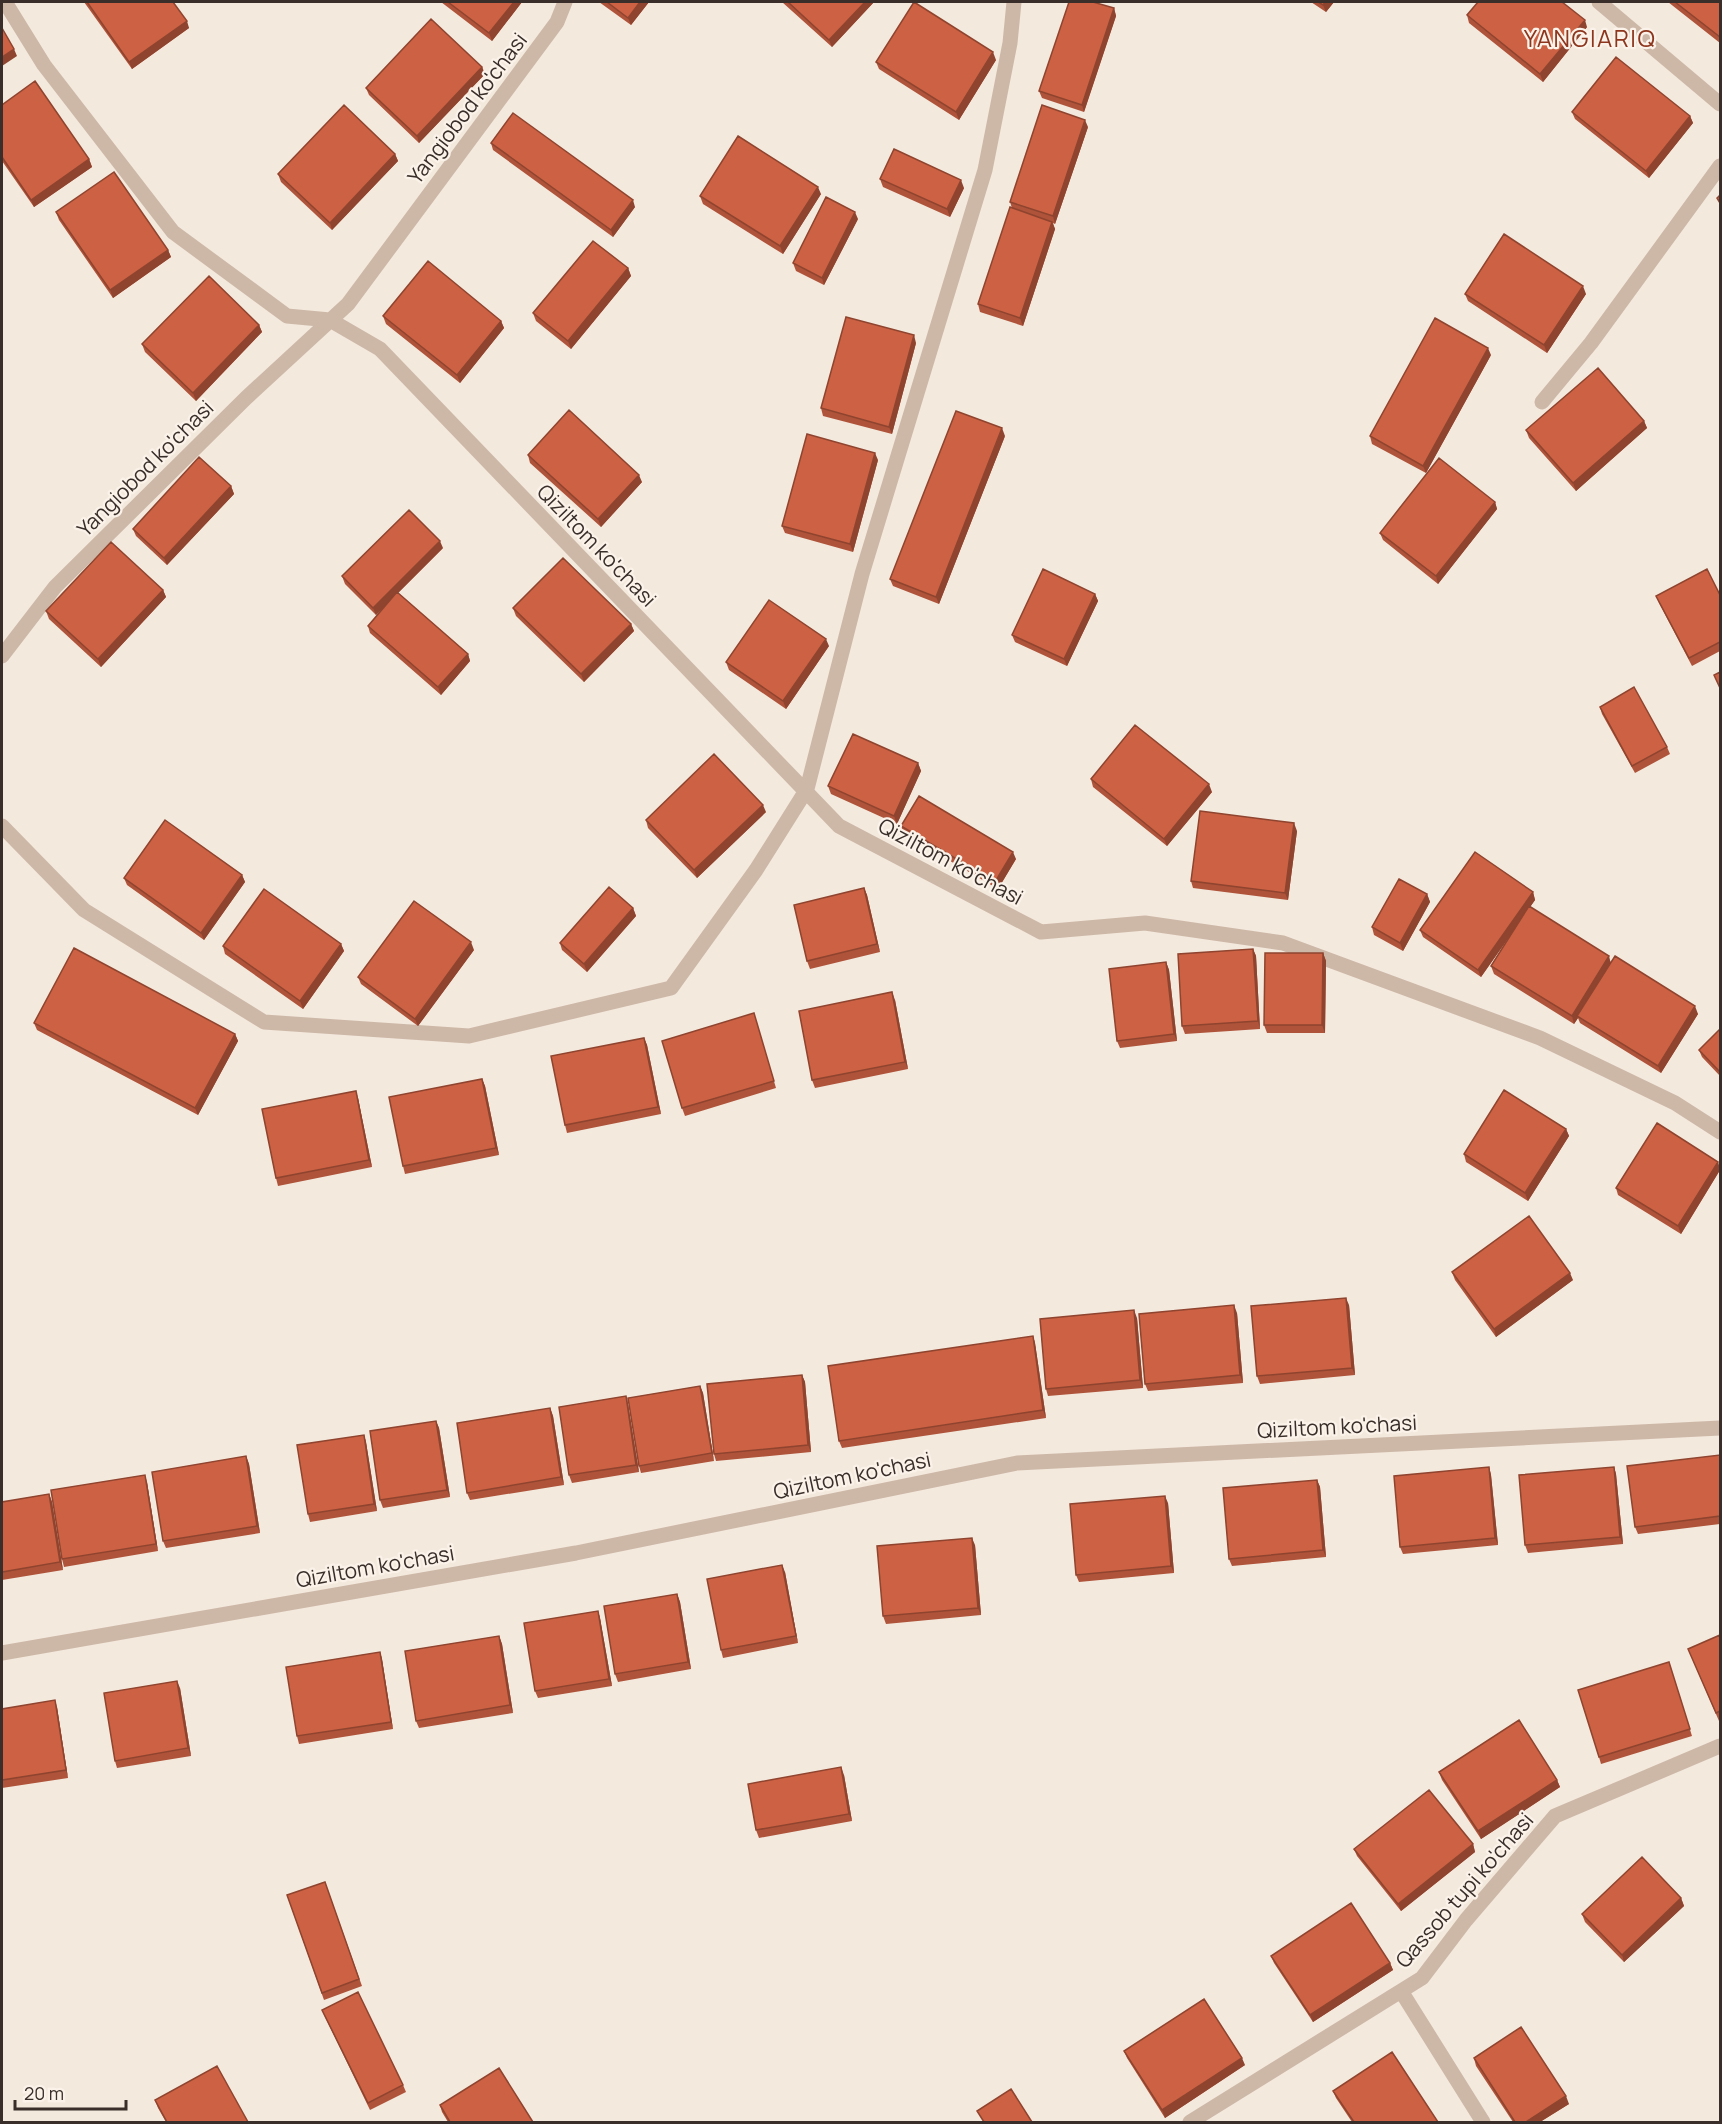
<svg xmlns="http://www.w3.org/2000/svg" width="1722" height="2124" font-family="Manrope,sans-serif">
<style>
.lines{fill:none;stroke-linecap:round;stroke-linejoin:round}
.minor{stroke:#cdb8a8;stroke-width:15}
.wall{fill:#af533a}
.shaded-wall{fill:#8f442f}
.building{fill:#cc6143;stroke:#8f442f;stroke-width:1.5}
.labels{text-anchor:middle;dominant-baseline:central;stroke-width:4.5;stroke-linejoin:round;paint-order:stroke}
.street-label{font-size:21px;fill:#392e29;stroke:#fbf3ea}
.quarter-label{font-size:24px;letter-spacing:1.5px;fill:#8d351d;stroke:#fbf3ea}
</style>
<rect width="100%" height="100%" fill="#f4e9dd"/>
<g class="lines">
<!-- minor -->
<path class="minor" d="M5,2l39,63 129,167 114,84 43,4 50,29 459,477 202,106 104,-9 138,20 257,95 135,65 45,29
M1599,2l121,102
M1542,402l49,-59 129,-177
M2,656l53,-69 191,-189 102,-94 209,-282 8,-20
M2,826l82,84 180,112 205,14 202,-48 85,-118 51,-81 55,-215 123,-404 25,-127 4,-41
M2,1653l574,-100 441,-90 703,-35
M1401,1991l82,131
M1190,2122l232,-144 44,-58 89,-104 165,-70"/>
</g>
<!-- wall -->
<path class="wall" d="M84,2h89l16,26 -57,41z
M441,2h81l-30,39z
M599,2h50l-18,23z
M782,2h92l-42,45z
M1311,2h23l-8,10z
M1668,2h52v41z
M1114,8l2,8 -32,96 -42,-14 -3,-7z
M1467,15l120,12 -44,55 -74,-59z
M996,60l-37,60 -80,-51 -3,-7z
M482,67l3,7 -66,69 -50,-48 -3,-7z
M2,105l87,54 3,8 -58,40 -32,-46z
M1572,112l118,4 3,7 -44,55 -74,-59z
M1088,127l-33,97 -2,-1 2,6 -32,97 -43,-14 -2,-8 34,-96 -2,-6z
M491,143l144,64 -22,30 -120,-87z
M395,154l3,7 -66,69 -51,-48 -3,-8z
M880,179l84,9 -14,29 -67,-30z
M821,194l-38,60 -80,-50 -3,-8z
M56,212l112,38 3,7 -58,41 -54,-78z
M858,219l-34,66 -28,-14 -3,-8z
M628,268l3,8 -60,73 -35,-28 -3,-8z
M1465,294h121l-39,59 -79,-52z
M383,316l118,5 3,7 -44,55 -74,-59z
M259,325l3,7 -66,69 -51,-49 -3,-8z
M916,343l-24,91 -69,-18 -2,-8z
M1491,355l-65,118 -54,-29 -2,-8z
M1644,421l3,7 -71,63 -47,-53 -3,-8z
M1005,436l-66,168 -46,-18 -3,-7z
M528,455l114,27 -41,45 -71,-64z
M878,460l-25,92 -68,-19 -3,-7z
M231,486l3,8 -67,71 -31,-29 -3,-7z
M1495,502l2,7 -59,75 -55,-44 -3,-7z
M443,548l-45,45 70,61 2,7 -29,34 -71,-62 -2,-7 13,-16 -5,5 -31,-31 -3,-8z
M163,590l3,7 -65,70 -52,-48 -3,-8z
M1095,594l3,7 -31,65 -52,-24 -3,-7z
M1720,595v56l-28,15 -33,-63 -3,-7z
M513,608l118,16 3,7 -50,51 -68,-66z
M829,646l-43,63 -57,-39 -3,-8z
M1600,707l67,40 3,7 -35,19 -33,-59z
M918,763l3,8 -24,53 -66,-30 -3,-8z
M1091,779l121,13 -45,54 -74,-59z
M766,812l-69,66 -49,-50 -2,-8z
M901,826l115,33 -18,30 -94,-55z
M1297,831l-9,69 -95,-12 -2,-7z
M242,875l3,7 -41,58 -77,-55 -3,-7z
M864,888l3,7 13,57 -70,17 -3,-8z
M1533,892l2,8 -5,7 81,55 87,52 -37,59 -81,-50 -2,-5 -4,6 -80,-50 -3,-8 21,-33 -31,44 -58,-40 -3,-7z
M1427,894l3,8 -27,49 -29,-16 -2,-8z
M633,908l3,8 -49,56 -25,-22 -2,-7z
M341,944l3,7 -41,58 -78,-55 -2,-8z
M1253,949l3,7 4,73 -75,5 -3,-8z
M474,950l-56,76 -57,-42 -3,-7z
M1323,953l3,8 -1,72h-58l-3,-8z
M1166,962l3,8 8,71 -57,7 -3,-7z
M895,1000l13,69 -93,19 -3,-8z
M756,1021l20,67 -91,28 -3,-8z
M34,1023l201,11 3,7 -40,74 -161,-85z
M1720,1029v47l-18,-19 -3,-7z
M644,1038l3,7 14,69 -94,19 -2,-8z
M482,1079l3,7 14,69 -94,19 -2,-8z
M358,1098l14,69 -94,19 -2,-8z
M1566,1129l3,7 -41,65 -62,-39 -2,-8z
M1718,1162l2,8 -39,64 -63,-39 -2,-7z
M1452,1272l121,8 -77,57 -41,-57z
M1349,1305l6,70 -95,9 -3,-8z
M1237,1313l6,70 -95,8 -3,-7z
M1137,1318l6,70 -95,8 -2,-7z
M1033,1336l2,7 11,75 -204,30 -3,-7z
M802,1375l3,7 6,70 -95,9 -2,-7z
M700,1386l3,7 11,68 -73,12 -2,-7z
M626,1396l2,8 11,68 -67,11 -3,-8z
M550,1408l3,8 11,69 -94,15 -3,-7z
M436,1421l3,7 11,69 -67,11 -3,-8z
M364,1435l2,7 11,69 -67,11 -2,-8z
M1720,1455v69l-82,10 -3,-7z
M246,1456l3,8 11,69 -94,15 -3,-7z
M1489,1467l2,8 7,70 -95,9 -3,-7z
M1614,1467l2,7 7,70 -95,9 -3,-8z
M1317,1480l3,7 6,70 -94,9 -3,-7z
M147,1482l11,69 -94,16 -2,-8z
M49,1494l3,8 11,68 -61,10v-78z
M1168,1503l6,70 -95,9 -3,-7z
M975,1545l6,70 -95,9 -3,-8z
M785,1572l13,71 -75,15 -2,-8z
M677,1594l3,8 11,67 -73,13 -3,-8z
M598,1611l2,7 12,68 -74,12 -3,-7z
M1720,1635v85l-1,1 -28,-65z
M499,1636l3,8 11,69 -94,15 -3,-7z
M380,1652l2,7 11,70 -94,15 -2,-8z
M1669,1662l23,74 -91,28 -2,-7z
M180,1688l11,68 -74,12 -2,-7z
M57,1707l11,71 -66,10v-79z
M1439,1772l118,8 3,7 -79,52 -39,-59z
M844,1775l8,46 -93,17 -3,-8z
M1473,1844l2,8 -74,59 -44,-55 -3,-7z
M325,1882l37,104 -38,14 -37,-105z
M1681,1898l3,8 -60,56 -39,-40 -3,-8z
M1271,1956l119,7 3,7 -80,52 -39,-59z
M322,2010l81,75 3,7 -36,18 -45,-93z
M1124,2051l121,14 -80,53 -38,-60z
M1474,2058l95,46 -29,18h-27l-37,-56z
M1333,2091l105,31h-86l-16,-24z
M155,2100l93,22h-82l-8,-14z
M440,2105l93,17h-85l-6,-10z"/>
<!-- shaded-wall -->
<path class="shaded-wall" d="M514,2h8l-30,39 -3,-8z
M640,2h9l-18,23 -3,-7z
M865,2h9l-42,45 -3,-7z
M1325,2h9l-8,10 -3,-7z
M1114,8l2,8 -32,96 -2,-7z
M1585,20l2,7 -44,55 -3,-8z
M187,21l2,7 -57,41 -3,-7z
M14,49l3,7 -15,10v-9z
M993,52l3,8 -37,60 -3,-8z
M482,67l3,7 -66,69 -2,-7z
M1690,116l3,7 -44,55 -3,-7z
M1085,120l3,7 -33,97 -2,-8z
M395,154l3,7 -66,69 -2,-7z
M89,159l3,8 -58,40 -3,-7z
M961,180l3,8 -14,29 -3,-8z
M818,187l3,7 -38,60 -3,-8z
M633,200l2,7 -22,30 -2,-7z
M855,212l3,7 -34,66 -2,-7z
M1052,222l3,7 -32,97 -3,-8z
M168,250l3,7 -58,41 -3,-8z
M628,268l3,8 -60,73 -3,-8z
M1583,286l3,8 -39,59 -3,-8z
M501,321l3,7 -44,55 -3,-8z
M259,325l3,7 -66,69 -3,-8z
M914,335l2,8 -24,91 -3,-7z
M1488,348l3,7 -65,118 -3,-7z
M1644,421l3,7 -71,63 -3,-8z
M1002,428l3,8 -66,168 -3,-7z
M875,453l3,7 -25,92 -3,-8z
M639,475l3,7 -41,45 -3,-8z
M231,486l3,8 -67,71 -3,-7z
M1495,502l2,7 -59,75 -2,-8z
M440,541l3,7 -67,67 -3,-7z
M163,590l3,7 -65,70 -3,-8z
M1095,594l3,7 -31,65 -3,-7z
M631,624l3,7 -50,51 -3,-8z
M826,639l3,7 -43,63 -3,-8z
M468,654l2,7 -29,34 -3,-8z
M918,763l3,8 -24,53 -3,-8z
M1209,784l3,8 -45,54 -3,-7z
M763,805l3,7 -69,66 -3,-8z
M1294,823l3,8 -9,69 -3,-7z
M1013,852l3,7 -18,30 -3,-7z
M242,875l3,7 -41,58 -3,-7z
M864,888l3,7 13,57 -3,-8z
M1533,892l2,8 -54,77 -3,-7z
M1427,894l3,8 -27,49 -3,-8z
M633,908l3,8 -49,56 -3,-8z
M471,942l3,8 -56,76 -3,-7z
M341,944l3,7 -41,58 -3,-8z
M1253,949l3,7 4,73 -2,-8z
M1323,953l3,8 -1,72 -3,-8z
M1609,956l2,8 -34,52 1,2 -4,6 -2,-8z
M1166,962l3,8 8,71 -3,-7z
M892,992l3,8 13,69 -3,-7z
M1695,1006l3,8 -37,59 -3,-7z
M235,1034l3,7 -40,74 -3,-7z
M644,1038l3,7 14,69 -3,-7z
M482,1079l3,7 14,69 -3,-7z
M356,1091l2,7 14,69 -3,-7z
M1566,1129l3,7 -41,65 -3,-8z
M1718,1162l2,8 -39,64 -3,-8z
M1570,1273l3,7 -77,57 -2,-8z
M1346,1298l3,7 6,70 -3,-7z
M1234,1305l3,8 6,70 -3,-8z
M1134,1310l3,8 6,70 -3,-8z
M1033,1336l2,7 11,75 -3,-8z
M802,1375l3,7 6,70 -3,-7z
M700,1386l3,7 11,68 -2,-8z
M626,1396l2,8 11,68 -3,-7z
M550,1408l3,8 11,69 -3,-8z
M436,1421l3,7 11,69 -3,-7z
M364,1435l2,7 11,69 -3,-7z
M246,1456l3,8 11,69 -3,-7z
M1489,1467l2,8 7,70 -3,-7z
M1614,1467l2,7 7,70 -3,-7z
M145,1475l2,7 11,69 -2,-7z
M1317,1480l3,7 6,70 -3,-7z
M49,1494l3,8 11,68 -3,-8z
M1165,1496l3,7 6,70 -3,-7z
M972,1538l3,7 6,70 -3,-7z
M782,1565l3,7 13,71 -2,-7z
M677,1594l3,8 11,67 -3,-7z
M598,1611l2,7 12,68 -3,-7z
M499,1636l3,8 11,69 -3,-8z
M380,1652l2,7 11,70 -2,-7z
M177,1681l3,7 11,68 -3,-8z
M55,1700l2,7 11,71 -2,-8z
M841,1767l3,8 8,46 -3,-7z
M1557,1780l3,7 -79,52 -3,-8z
M1473,1844l2,8 -74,59 -3,-7z
M1681,1898l3,8 -60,56 -2,-7z
M1390,1963l3,7 -80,52 -3,-7z
M1242,2058l3,7 -80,53 -3,-8z
M1566,2096l3,8 -29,18h-14z"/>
<!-- building -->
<path class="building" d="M87,2h86l14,19 -58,41z
M448,2h66l-25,31z
M607,2h33l-12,16z
M788,2h77l-36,38z
M914,2l79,50 -37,60 -80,-50z
M1069,2h24l21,6 -32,97 -43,-14z
M1318,2h7l-2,3z
M1478,2h84l23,18 -45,54 -73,-59z
M1675,2h45v35z
M431,19l51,48 -65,69 -51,-48z
M2,28l12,21 -12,8z
M1616,57l74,59 -44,55 -74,-59z
M35,81l54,78 -58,41 -29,-43v-52z
M344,105l51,49 -65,69 -52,-49z
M1042,105l43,15 -32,96 -43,-14z
M513,113l120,87 -22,30 -120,-87z
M738,136l80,51 -38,59 -80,-50z
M894,149l67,31 -14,29 -67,-30z
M114,172l54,78 -58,40 -54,-78z
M1720,195v8l-3,-5z
M826,197l29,15 -33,66 -29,-15z
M1010,207l42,15 -32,96 -42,-14z
M1504,234l79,52 -39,59 -79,-51z
M593,241l35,27 -60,73 -35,-28z
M428,261l73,60 -44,54 -74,-59z
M209,276l50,49 -66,68 -51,-49z
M846,317l68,18 -25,92 -68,-19z
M1435,318l53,30 -65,118 -53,-30z
M1598,368l46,53 -71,62 -47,-53z
M569,410l70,65 -41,44 -70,-64z
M956,411l46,17 -66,169 -46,-18z
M807,434l68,19 -25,91 -68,-18z
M199,457l32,29 -67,72 -31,-29z
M1439,458l56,44 -59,74 -56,-43z
M409,510l31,31 -67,67 -31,-32z
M111,542l52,48 -65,69 -52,-48z
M563,558l68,66 -50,50 -68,-66z
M1043,569l52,25 -31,65 -52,-24z
M1707,569l13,26v47l-31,16 -33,-62z
M397,592l71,62 -30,33 -70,-61z
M769,600l57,39 -43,62 -57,-39z
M1720,672v16l-6,-13z
M1634,687l33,60 -35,19 -32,-59z
M1135,725l74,59 -45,55 -73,-60z
M853,734l65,29 -24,53 -66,-30z
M714,754l49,51 -69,65 -48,-50z
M919,796l94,56 -18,30 -94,-56z
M1200,811l94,12 -9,70 -94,-12z
M165,820l77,55 -41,58 -77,-55z
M1475,852l58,40 -55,78 -58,-40z
M1399,879l28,15 -27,49 -28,-16z
M609,887l24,21 -49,56 -24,-21z
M864,888l13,56 -70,17 -13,-56z
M264,889l77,55 -41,57 -77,-55z
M414,901l57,41 -56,77 -57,-42z
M1529,906l80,50 -37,60 -81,-50z
M74,948l161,86 -40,74 -161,-85z
M1253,949l5,72 -76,5 -4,-72z
M1265,953h58l-1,72h-58z
M1615,956l80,50 -37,60 -81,-50z
M1166,962l8,72 -57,7 -8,-72z
M892,992l13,70 -93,18 -13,-69z
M754,1013l20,68 -92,27 -20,-67z
M1720,1029v43l-21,-22z
M644,1038l14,69 -93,18 -14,-69z
M482,1079l14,69 -93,18 -14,-69z
M1504,1090l62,39 -41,64 -61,-39z
M356,1091l13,69 -93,18 -14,-69z
M1657,1123l61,39 -40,64 -62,-38z
M1529,1216l41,57 -76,56 -42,-57z
M1346,1298l6,70 -95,8 -6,-70z
M1234,1305l6,70 -95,9 -6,-70z
M1134,1310l6,70 -94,9 -6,-70z
M1033,1336l10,74 -204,31 -11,-75z
M802,1375l6,70 -94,9 -7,-70z
M700,1386l12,67 -73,13 -11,-68z
M626,1396l10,69 -67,10 -10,-68z
M550,1408l11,69 -94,16 -10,-70z
M436,1421l11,69 -67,10 -10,-69z
M364,1435l10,69 -66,10 -11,-69z
M1720,1455v61l-85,11 -8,-61z
M246,1456l11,70 -94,15 -11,-69z
M1489,1467l6,71 -95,9 -6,-71z
M1614,1467l6,70 -95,8 -6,-70z
M145,1475l11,69 -94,15 -11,-69z
M1317,1480l6,70 -94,9 -6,-71z
M49,1494l11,68 -58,10v-70z
M1165,1496l6,70 -95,9 -6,-71z
M972,1538l6,70 -95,8 -6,-70z
M782,1565l14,71 -75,14 -14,-71z
M677,1594l11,68 -73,12 -11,-68z
M598,1611l11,68 -74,12 -11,-68z
M1720,1635v76l-4,2 -28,-64z
M499,1636l11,69 -94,16 -11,-70z
M380,1652l11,70 -94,14 -11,-69z
M1669,1662l21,67 -91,28 -21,-67z
M177,1681l11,67 -73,13 -11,-68z
M55,1700l11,70 -64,10v-71z
M1519,1720l38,60 -79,51 -39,-59z
M841,1767l8,47 -93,16 -8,-46z
M1429,1790l44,54 -75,60 -44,-55z
M1642,1857l39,41 -59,57 -40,-41z
M325,1882l34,97 -37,14 -35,-98z
M1351,1903l39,60 -80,52 -39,-59z
M358,1992l45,93 -35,18 -46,-93z
M1204,1999l38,59 -80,52 -38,-59z
M1521,2027l45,69 -40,26h-11l-41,-64z
M1392,2052l46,70h-84l-21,-31z
M217,2066l31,56h-81l-12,-22z
M499,2068l34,54h-83l-10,-17z
M1011,2089l21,33h-48l-7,-11z"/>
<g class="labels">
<!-- street labels -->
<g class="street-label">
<text transform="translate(467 108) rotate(-53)">Yangiobod ko'chasi</text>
<text transform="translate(145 468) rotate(-45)">Yangiobod ko'chasi</text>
<text transform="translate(597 545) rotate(46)">Qiziltom ko'chasi</text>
<text transform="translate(951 861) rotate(28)">Qiziltom ko'chasi</text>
<text transform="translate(1337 1426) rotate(-3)">Qiziltom ko'chasi</text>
<text transform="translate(852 1475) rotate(-12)">Qiziltom ko'chasi</text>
<text transform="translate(375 1566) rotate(-10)">Qiziltom ko'chasi</text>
<text transform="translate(1464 1890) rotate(-49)">Qassob tupi ko'chasi</text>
</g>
<!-- quarter labels -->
<g class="quarter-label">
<text x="1590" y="37">YANGIARIQ</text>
</g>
</g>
<!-- border -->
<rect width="1722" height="2124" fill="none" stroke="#392e29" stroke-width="6"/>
<!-- scale -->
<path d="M15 2100v9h111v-9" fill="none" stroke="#392e29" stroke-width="3"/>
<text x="24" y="2100" font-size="18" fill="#392e29" stroke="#fbf3ea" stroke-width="4.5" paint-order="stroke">20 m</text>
</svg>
